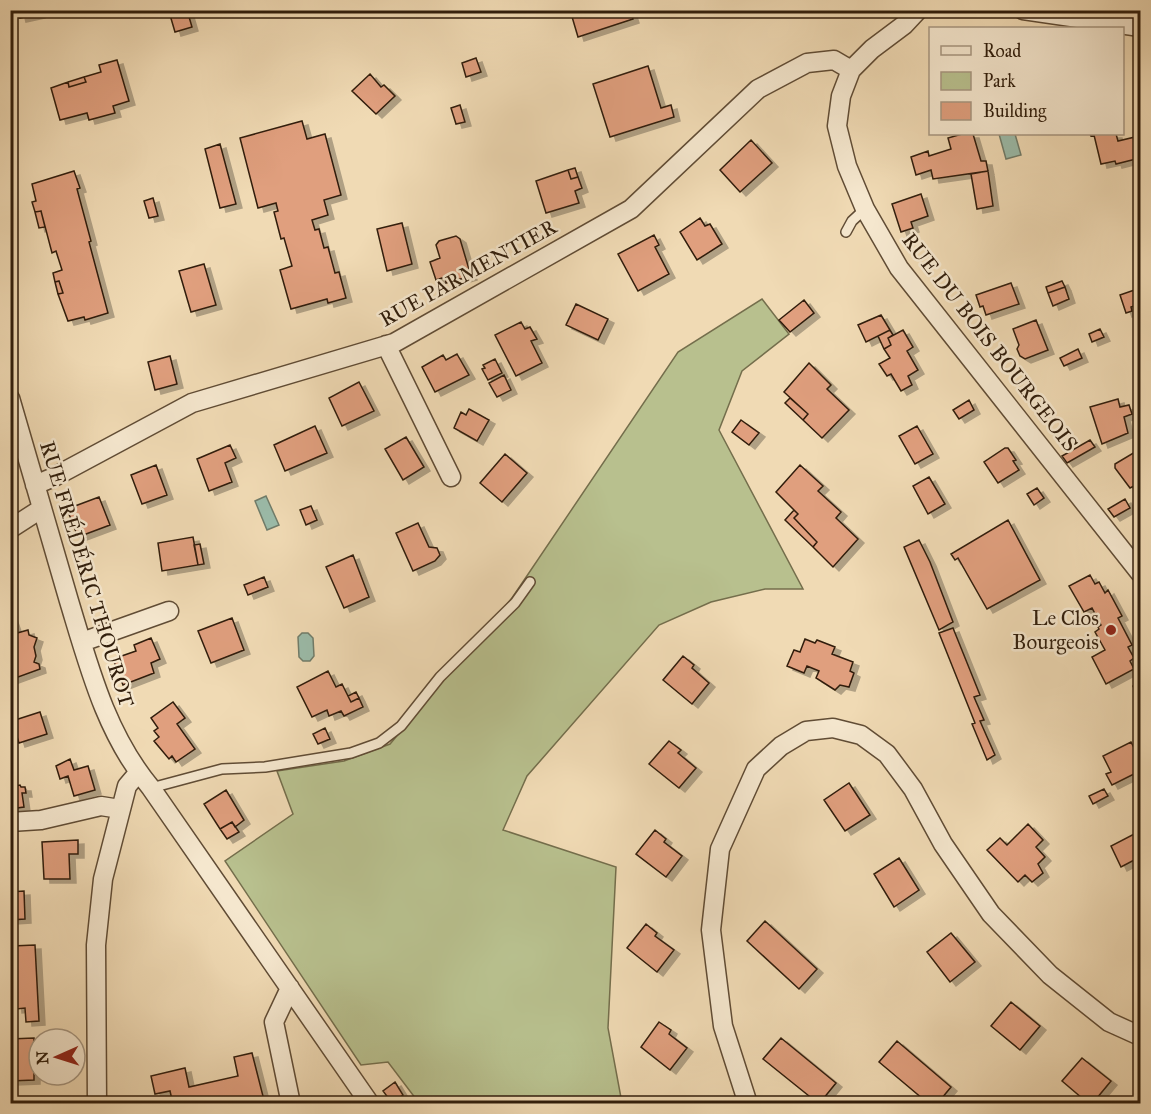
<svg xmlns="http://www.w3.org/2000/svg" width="1151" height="1114" font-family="'IM FELL Great Primer',serif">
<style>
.green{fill:#b8c08e;stroke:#746e4c;stroke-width:1.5}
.water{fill:#9bbba9;stroke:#707c6a;stroke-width:1.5}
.building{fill:#e09f7e;stroke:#301d0b;stroke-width:1.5;filter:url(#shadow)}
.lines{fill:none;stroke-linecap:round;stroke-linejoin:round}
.lane-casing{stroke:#604c35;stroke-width:12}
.street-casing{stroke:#604c35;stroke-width:21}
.lane{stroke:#f5e7ce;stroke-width:9}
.street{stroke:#f5e7ce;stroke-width:18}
.poi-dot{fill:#8f2418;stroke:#f5e7ce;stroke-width:2}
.labels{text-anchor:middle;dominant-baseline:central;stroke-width:5;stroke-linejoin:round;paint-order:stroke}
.street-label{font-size:21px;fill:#301d0b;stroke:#f5e7ce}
.poi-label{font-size:21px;fill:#301d0b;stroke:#f5e7ce;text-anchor:end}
</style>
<defs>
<filter id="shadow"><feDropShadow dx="6" dy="4" stdDeviation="0" flood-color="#0004"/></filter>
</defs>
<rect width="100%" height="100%" fill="#f0dab4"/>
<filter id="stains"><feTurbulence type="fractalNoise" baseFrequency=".00333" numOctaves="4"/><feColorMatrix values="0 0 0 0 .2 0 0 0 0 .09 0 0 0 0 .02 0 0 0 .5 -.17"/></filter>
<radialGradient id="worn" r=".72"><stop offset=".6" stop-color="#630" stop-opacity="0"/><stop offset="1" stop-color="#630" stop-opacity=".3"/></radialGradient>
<!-- green -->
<path class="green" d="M762,299l27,35 -47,37 -23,59 84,159h-38l-54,13 -52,23 -132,151 -24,54 113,37 -8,161 14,75h-203l-31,-41 -27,3 -136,-204 68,-47 -16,-43 67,-10 46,-17 122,-146 166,-246z"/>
<!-- water -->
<path class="water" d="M999,134h16l6,21 -15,4z
M266,496l13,29 -12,5 -12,-29z
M302,633h6l5,5 1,18 -4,5h-7l-4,-4 -1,-20z"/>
<!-- building -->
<path class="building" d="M18,10h20l1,4 -19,4z
M187,10l5,17 -17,5 -5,-17z
M570,10h60l3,9 -55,18z
M476,58l5,14 -15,5 -4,-14z
M117,60l12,41 -16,5 2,7 -26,7 -2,-7 -27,7 -9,-32 17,-6 1,5 17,-5 -2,-5 17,-5 -2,-7z
M648,66l13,42 10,-3 3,12 -64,20 -17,-53z
M370,74l11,13 3,-2 11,11 -19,18 -24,-23z
M84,77l2,5 -17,5 -1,-5z
M460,105l5,17 -9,2 -5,-16z
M302,121l5,18 18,-5 16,61 -17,5 4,15 -16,5 3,10 4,-1 5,19 4,-1 7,26 4,-1 7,26 -18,5 -1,-4 -36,10 -11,-39 12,-4 -8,-28 -3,1 -7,-27 4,-1 -2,-8 -18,5 -18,-70z
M962,134h11l8,27h5l2,10 -55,8 -2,-9 -15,5 -5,-18 17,-6 1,5 22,-7 -3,-11z
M1090,134h26l2,7 17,-4 5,21 -24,6 -1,-3 -14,3 -7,-29 -3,1z
M751,140l21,23 -32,29 -20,-22z
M220,144l16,60 -16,4 -15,-59z
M575,168l3,9 -7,2 -3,-9z
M568,170l3,9 7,-2 4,11 -7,3 4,12 -33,10 -10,-32z
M74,171l6,17 -3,1 14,52 -2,1 19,71 -23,7 -1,-3 -16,4 -10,-27 5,-1 -4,-12 -4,1 -2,-9 9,-3 -6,-19 -4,2 -11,-42 -6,1 -3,-10 4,-1 -4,-17z
M988,171l5,35 -16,3 -6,-35z
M921,194l7,22 -17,6 2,6 -12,4 -9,-28z
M153,198l5,18 -9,2 -5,-17z
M41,211l4,16 -6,1 -4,-16z
M700,218l5,8 5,-2 12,20 -25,16 -17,-28z
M402,223l10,41 -25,7 -10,-42z
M654,235l5,10 -4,2 14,27 -31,17 -20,-37z
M456,236l4,3 11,37 -25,7 -1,-6 -9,3 -6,-18 10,-4 -4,-13 3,-4z
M204,264l12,41 -25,7 -12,-41z
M59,281l4,12 -5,1 -3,-12z
M1062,281l3,6 -17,6 -2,-6z
M1011,283l8,21 -33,11 -3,-9 -3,1 -4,-12z
M1065,287l4,12 -16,7 -5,-13z
M1140,288v16l-9,3 1,4 -6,2 -6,-18z
M804,300l10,13 -24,19 -11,-12z
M576,304l32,15 -10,21 -32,-15z
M881,315l9,15 -24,12 -8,-17z
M1036,320l12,30 -23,9 -5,-3 -3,-7 2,-4 -6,-16z
M521,322l4,7 5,-2 7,12 -6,2 11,22 -26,13 -21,-41z
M1100,329l4,8 -12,5 -3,-8z
M890,330l3,5 -5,3 3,7 -7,4 -6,-13z
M903,330l10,17 -6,4 11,19 -10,6 4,9 -11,6 -10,-17 -4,2 -8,-12 11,-6 -6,-9 7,-4 -3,-7z
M1078,349l4,9 -18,8 -4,-8z
M457,354l12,21 -34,17 -13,-25 21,-12 3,5z
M170,356l7,28 -22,6 -7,-28z
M495,359l7,14 -14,7 -6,-11 3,-1 -2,-3z
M809,363l22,22 -4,4 22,21 -27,28 -19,-18 5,-6 -24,-22z
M504,375l7,15 -14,7 -8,-14z
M359,382l15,29 -32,15 -13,-28z
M790,398l18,16 -5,6 -18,-17z
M1118,399l2,8 9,-2 3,9 -8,3 4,16 -26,11 -12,-37z
M969,400l5,10 -15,9 -6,-9z
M469,409l20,11 -12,21 -23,-13 7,-16 5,3z
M741,420l18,13 -10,12 -17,-13z
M315,426l12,27 -42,18 -11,-26z
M917,426l16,28 -18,10 -16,-28z
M406,437l18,30 -21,13 -18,-31z
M1090,440l5,7 -28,16 -5,-7z
M230,445l6,13 -11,5 7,19 -23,9 -12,-32z
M1005,448h3l8,12 -3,1 6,9 -21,13 -14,-21z
M1140,449v34l-10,5 -15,-20v-4z
M505,454l22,19 -25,29 -22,-19z
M156,465l11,30 -25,9 -11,-29z
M800,465l23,21 -5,5 23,21 -5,6 22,21 -25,28 -20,-20 4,-5 -23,-24 4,-4 -22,-22z
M929,477l16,27 -17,10 -15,-28z
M1037,488l7,10 -10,7 -7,-11z
M99,497l11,28 -32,12 -11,-28z
M1125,499l5,9 -16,9 -6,-8z
M311,506l6,14 -11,5 -6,-15z
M794,510l4,4 -4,4 23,24 -4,5 -28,-27z
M1008,520l32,60 -53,29 -29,-51 -3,2 -4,-6z
M418,523l11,24 8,1 3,7 -5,6 -22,10 -17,-38z
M193,537l5,28 -36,6 -4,-28z
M919,540l11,22 23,60 -14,8 -35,-83z
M200,544l4,20 -6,1 -4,-20z
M353,555l16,42 -25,11 -18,-41z
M1090,575l5,9 4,-2 6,11 3,-3 14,26 -4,2 14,27 -4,2 6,11 -4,3 4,8 -28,15 -14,-27 13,-7 -10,-18 4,-3 -1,-2 3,-2 -9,-17 -8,4 -15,-26z
M264,577l4,10 -20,8 -4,-10z
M10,613l7,20 11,-3 1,5 8,3 -3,9 2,9 -2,6 5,2 1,5 -30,11z
M232,618l12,32 -33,13 -13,-32z
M953,628l27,67 -6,2 10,23 -4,1 15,34 -8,5 -15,-36 3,-1 -36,-90z
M151,638l9,21 -9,4 3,10 -31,12 -10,-26 23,-8 -2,-6z
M805,639l10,4 2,-3 18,7 -3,7 21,8 -3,9 4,2 -5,14 -9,-2 -5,5 -19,-12 3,-7 -12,-5 -3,7 -17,-7 7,-16 6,2z
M683,656l11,9 -2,3 17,15 -17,21 -29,-24z
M328,671l8,16 6,-3 9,18 8,-4 4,9 -19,9 -3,-5 -12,5 -2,-6 -15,7 -15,-30z
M1140,682v20l-7,-16z
M356,692l3,6 -8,4 -3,-6z
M173,702l12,16 -8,6 18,25 -19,13 -4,-6 -3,3 -15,-18 5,-4 -5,-6 4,-3 -7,-10z
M40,712l7,22 -28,9 -7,-22z
M325,728l5,11 -12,5 -5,-10z
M669,741l12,9 -3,3 18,15 -17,20 -30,-24z
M1131,742l9,18v11l-28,14 -6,-11 5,-2 -8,-16z
M70,759l4,11 14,-4 7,24 -21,6 -6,-20 -8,3 -4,-13z
M849,783l21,32 -25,16 -21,-31z
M20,785l1,2h4l1,6h-4l2,14 -14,2v-22z
M1104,789l4,7 -15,8 -4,-8z
M226,790l18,30 -9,7 -3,-5 -12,7 -16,-25z
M232,822l7,10 -12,7 -7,-10z
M1028,824l15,16 -7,7 9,10 -7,7 5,9 -11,9 -7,-7 -7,7 -31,-32 13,-12 7,7z
M655,830l11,9 -2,3 18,14 -16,21 -30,-23z
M1140,831v26l-19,10 -10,-21z
M78,840v14h-9l1,25h-26l-2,-37z
M899,858l20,32 -25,17 -20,-33z
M24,891l1,28 -15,1v-28z
M765,921l52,48 -18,20 -52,-48z
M646,924l11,9 -2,3 19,14 -17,22 -30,-24z
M951,933l24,29 -25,20 -23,-30z
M35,945l4,76 -13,1 -1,-14 -9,1 -4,-63z
M10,948h3l1,24h-4z
M1011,1002l29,24 -20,24 -29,-24z
M659,1022l12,8 -2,4 18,14 -17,22 -29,-23z
M34,1038v42l-24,1v-42z
M781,1038l55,45 -17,21 -56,-45z
M897,1041l54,46 -14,17h-8l-50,-42z
M252,1053l13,51h-20l-1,-3 -10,3h-61l-3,-13 -15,3 -4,-18 34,-8 4,19 49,-11 -4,-19z
M1082,1058l29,23 -19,23h-3l-27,-23z
M395,1082l8,13 -11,8 -9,-12z"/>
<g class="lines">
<defs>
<path id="lane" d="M846,232l6,-11 13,-12
M151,788l71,-19 43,-2 86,-14 28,-10 22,-17 39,-49 75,-74 15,-21"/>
<path id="street" d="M918,10l-14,15 -32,24 -21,21 -10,26 -4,30 10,40 18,43 34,59 241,305
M1023,10l117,17
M386,345l65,132
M10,398c20,68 39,135 59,203 20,66 37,133 82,187l219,316
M35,485l19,-8 138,-74 202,-60 237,-134 127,-120 49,-26 27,-3 17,10
M10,529l31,-20
M82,642l87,-31
M10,822l31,-2 60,-14 19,3
M290,988l-16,34 17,82
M97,1104l-1,-159 7,-66 24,-93 11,-13
M748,1104l-25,-78 -12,-96 9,-81 36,-80 25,-23 25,-15 27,-3 28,7 26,19 26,35 30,55 48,70 59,61 59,47 31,14"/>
</defs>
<!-- lane casing -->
<use href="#lane" class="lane-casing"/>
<!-- street casing -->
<use href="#street" class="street-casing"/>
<!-- lane -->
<use href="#lane" class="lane"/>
<!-- street -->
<use href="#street" class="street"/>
</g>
<!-- markers -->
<circle class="poi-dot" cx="1111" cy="630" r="6"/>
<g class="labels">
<!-- street labels -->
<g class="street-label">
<text transform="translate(468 273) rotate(-29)">RUE PARMENTIER</text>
<text transform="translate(990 342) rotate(52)">RUE DU BOIS BOURGEOIS</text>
<text transform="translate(87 574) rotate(73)">RUE FRÉDÉRIC THOUROT</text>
</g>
<!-- poi labels -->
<g class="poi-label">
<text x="1099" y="618">Le Clos<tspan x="1099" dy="24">Bourgeois</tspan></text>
</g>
</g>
<!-- margin -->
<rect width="1151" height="1114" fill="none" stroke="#f0dab4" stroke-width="36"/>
<rect x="12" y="12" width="1127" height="1090" fill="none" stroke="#301d0b" stroke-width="3"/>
<rect x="18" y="18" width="1115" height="1078" fill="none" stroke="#301d0b" stroke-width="1.5"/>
<!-- legend -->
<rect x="929" y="27" width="195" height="108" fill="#f5e7ce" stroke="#a69680" stroke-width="1.5"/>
<rect x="941" y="46" width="30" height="9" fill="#f5e7ce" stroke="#a69680" stroke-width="1.5"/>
<text x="983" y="57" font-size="18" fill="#301d0b">Road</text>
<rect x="941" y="72" width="30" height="18" fill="#b8c08e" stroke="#a69680" stroke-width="1.5"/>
<text x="983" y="87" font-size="18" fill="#301d0b">Park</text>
<rect x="941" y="102" width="30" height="18" fill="#e09f7e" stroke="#a69680" stroke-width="1.5"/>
<text x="983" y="117" font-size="18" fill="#301d0b">Building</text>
<!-- north arrow -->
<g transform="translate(57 1057) rotate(267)"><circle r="28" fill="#f5e7ce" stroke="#a69680" stroke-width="1.5"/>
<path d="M0-4.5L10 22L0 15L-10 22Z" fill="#8f2418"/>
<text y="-9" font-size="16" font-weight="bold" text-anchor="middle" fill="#301d0b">N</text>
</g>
<rect width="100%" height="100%" filter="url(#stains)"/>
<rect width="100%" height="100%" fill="url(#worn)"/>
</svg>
